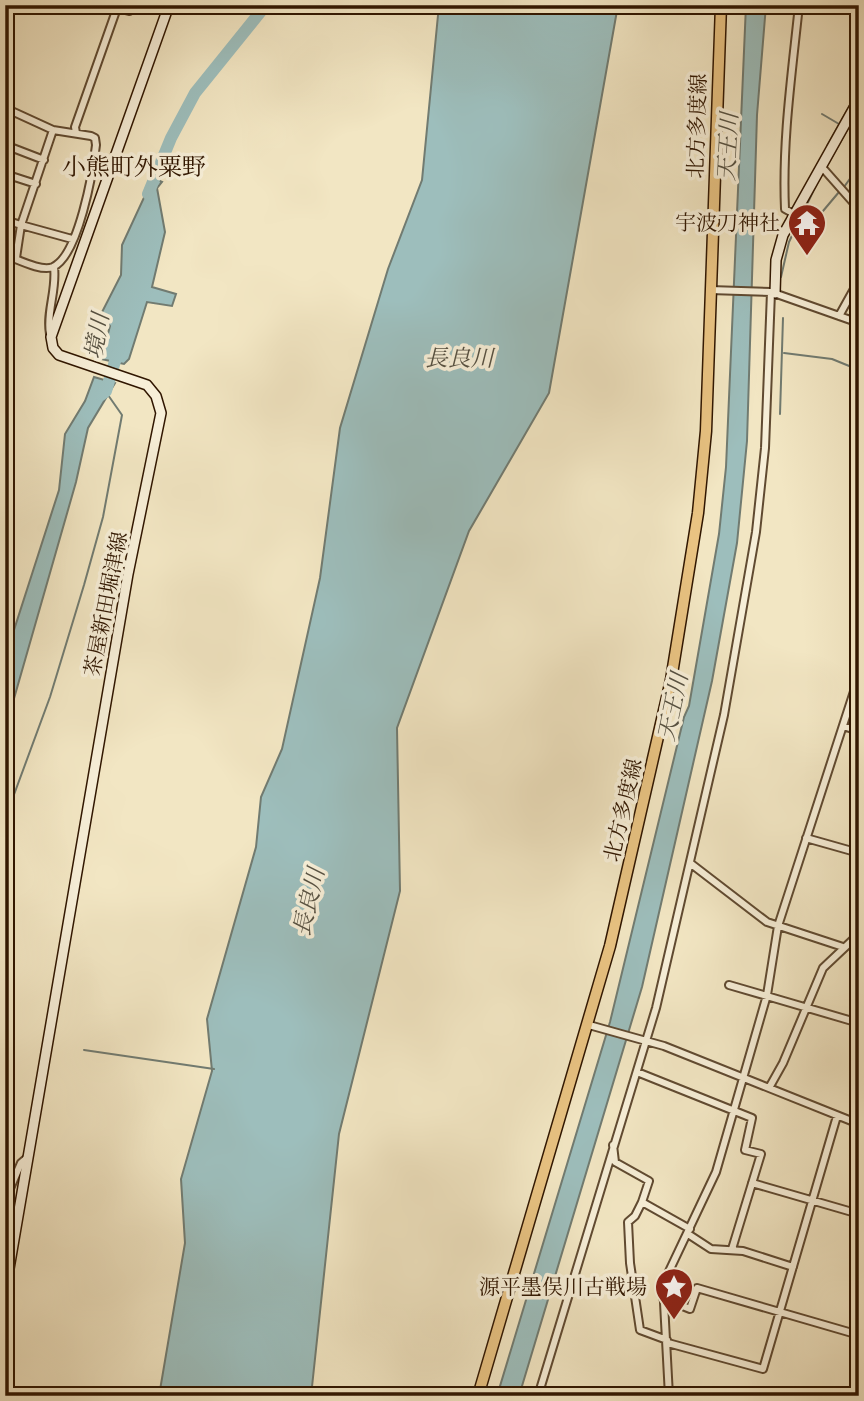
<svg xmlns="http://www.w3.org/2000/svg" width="864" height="1401" font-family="Alegreya,'Noto Serif JP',serif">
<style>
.water{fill:#9dbebc;stroke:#717b71;stroke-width:2}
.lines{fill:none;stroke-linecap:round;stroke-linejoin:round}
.stream{stroke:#717b71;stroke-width:2}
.river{stroke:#9dbebc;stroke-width:12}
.street-casing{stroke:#604a31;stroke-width:10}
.secondary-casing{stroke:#301600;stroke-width:12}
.primary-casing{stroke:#301600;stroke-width:13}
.street{stroke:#f7efd8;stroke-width:6}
.secondary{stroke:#f7efd8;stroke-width:9}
.primary{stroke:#e9c382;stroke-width:10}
.labels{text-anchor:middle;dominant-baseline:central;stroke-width:7;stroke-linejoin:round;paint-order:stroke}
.street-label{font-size:21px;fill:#301600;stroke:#f7efd8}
.poi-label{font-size:21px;fill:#301600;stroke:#f7efd8;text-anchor:end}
.water-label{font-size:23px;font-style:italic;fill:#565142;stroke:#f7efd8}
.quarter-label{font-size:24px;fill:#301600;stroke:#f7efd8}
</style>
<rect width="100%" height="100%" fill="#f2e6c3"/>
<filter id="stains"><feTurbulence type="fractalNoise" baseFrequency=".00286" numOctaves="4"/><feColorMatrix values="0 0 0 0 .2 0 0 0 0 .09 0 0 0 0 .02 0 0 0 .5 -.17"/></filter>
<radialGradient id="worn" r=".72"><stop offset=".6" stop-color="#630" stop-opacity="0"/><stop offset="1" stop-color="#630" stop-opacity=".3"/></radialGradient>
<!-- water -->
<path class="water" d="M439,5h179l-69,388 -80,138 -72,197 3,163 -61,243 -28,262h-152l26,-153 -4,-64 31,-108 -5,-52 49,-172 5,-50 21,-48 38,-171 20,-150 48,-159 34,-89z
M746,5h20l-9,110 -10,326 -10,102 -25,138 -70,306 -123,409h-22l113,-374 74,-305 5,-11 30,-172 7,-67z
M153,178l9,4 -5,6 8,44 -13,55 24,7 -4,12 -25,-4 -18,57 -5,5 -23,-5 9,-33 -10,-10 21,-41 1,-30z
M94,377l21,6 -27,45 -12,54 -71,248v-72l54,-168 6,-56 20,-33z"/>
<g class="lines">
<!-- stream -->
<path class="stream" d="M856,94l3,-6
M822,114l17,10
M827,146l27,-48
M828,164l31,-55
M859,166l-15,21 15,15
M802,236l37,-44
M781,277l8,-35 31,-65
M784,353l48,6 27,11
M780,414l3,-96
M5,819l45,-122 34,-112 19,-68 19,-102 -14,-20
M84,1050l130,19"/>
<!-- river -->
<path class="river" d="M148,194l23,-56 24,-45 71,-88
M101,395l5,-4 13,-43"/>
<defs>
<path id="street" d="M105,5l24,6 2,-6
M5,63l5,-8
M5,108l48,22 38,6 4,2 1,7c-3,26 -17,110 -43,122 -12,5 -36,-8 -48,-12
M53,130l-32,95 51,14
M76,133l-1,-6 42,-119
M5,145l39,15
M821,166l38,43
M5,174l31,10
M794,214l-9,-5c-3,-68 7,-136 14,-204
M5,220l16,5 -5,33
M710,290l61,2 88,31
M839,316l20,-36
M50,334c-4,-22 7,-44 4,-67
M843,726l16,5
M806,838l53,15
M690,863l77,59 76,25
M729,985l130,38
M589,1025l75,21 195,78
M637,1072l115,46 -7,32 16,4 -29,95
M769,1088l14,-25 40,-95 36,-34
M613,1145l2,17 34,19 -7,21 48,27
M752,1183l107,31
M5,1200l16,-37 7,-6
M642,1202l-7,14 -7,6 2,41 10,67 27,10
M688,1234l23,15 32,2 50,16
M663,1298l27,11 7,-21 162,47
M668,1343l95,26 74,-253
M538,1396l118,-388 68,-293 32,-183 9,-84 6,-156
M669,1396l-6,-112 53,-112 51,-177 11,-69 81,-250"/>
<path id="secondary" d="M775,293l1,-33 7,-25 76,-136
M5,1292l123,-718 33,-161 -5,-17 -9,-11 -88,-30 -6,-7 -2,-11 118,-332"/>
<path id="primary" d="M478,1396l132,-450 61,-266 27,-167 8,-82 15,-426"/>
</defs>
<!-- street casing -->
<use href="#street" class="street-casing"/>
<!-- secondary casing -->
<use href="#secondary" class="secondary-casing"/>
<!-- primary casing -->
<use href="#primary" class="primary-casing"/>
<!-- street -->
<use href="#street" class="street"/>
<!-- secondary -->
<use href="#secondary" class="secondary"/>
<!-- primary -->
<use href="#primary" class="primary"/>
</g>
<!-- icons -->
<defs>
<symbol id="temple-pin" viewBox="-11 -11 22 30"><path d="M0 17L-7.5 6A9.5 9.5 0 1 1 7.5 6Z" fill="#8f2418" stroke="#f7efd8"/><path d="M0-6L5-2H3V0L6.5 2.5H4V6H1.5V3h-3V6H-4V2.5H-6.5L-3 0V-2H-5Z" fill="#fff"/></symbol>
<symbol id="sight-pin" viewBox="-11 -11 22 30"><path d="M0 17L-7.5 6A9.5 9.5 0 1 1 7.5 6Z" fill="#8f2418" stroke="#f7efd8"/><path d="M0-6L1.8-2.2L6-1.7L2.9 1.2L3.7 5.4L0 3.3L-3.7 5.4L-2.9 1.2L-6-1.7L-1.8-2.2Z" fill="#fff"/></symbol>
</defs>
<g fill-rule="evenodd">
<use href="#temple-pin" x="785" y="201" width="44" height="60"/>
<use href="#sight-pin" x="652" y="1265" width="44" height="60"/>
</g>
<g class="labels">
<!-- street labels -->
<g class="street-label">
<text transform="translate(697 126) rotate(-88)">北方多度線</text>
<text transform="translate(106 604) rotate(-79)">茶屋新田堀津線</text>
<text transform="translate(623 810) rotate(-77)">北方多度線</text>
</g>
<!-- poi labels -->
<g class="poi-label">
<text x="780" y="223">宇波刀神社</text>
<text x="647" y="1287">源平墨俣川古戦場</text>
</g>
<!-- water labels -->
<g class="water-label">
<text transform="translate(728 147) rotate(-87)">天王川</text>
<text transform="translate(97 336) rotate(-80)">境川</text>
<text x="459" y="358">長良川</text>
<text transform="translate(673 707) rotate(-78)">天王川</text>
<text transform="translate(309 902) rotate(-77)">長良川</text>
</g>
<!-- quarter labels -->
<g class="quarter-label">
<text x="134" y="167">小熊町外粟野</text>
</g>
</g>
<!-- margin -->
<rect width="864" height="1401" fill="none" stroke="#f2e6c3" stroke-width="28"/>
<rect x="7" y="7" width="850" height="1387" fill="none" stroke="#301600" stroke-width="3.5"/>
<rect x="14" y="14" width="836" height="1373" fill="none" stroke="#301600" stroke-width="2"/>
<rect width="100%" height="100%" filter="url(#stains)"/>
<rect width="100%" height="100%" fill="url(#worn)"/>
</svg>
